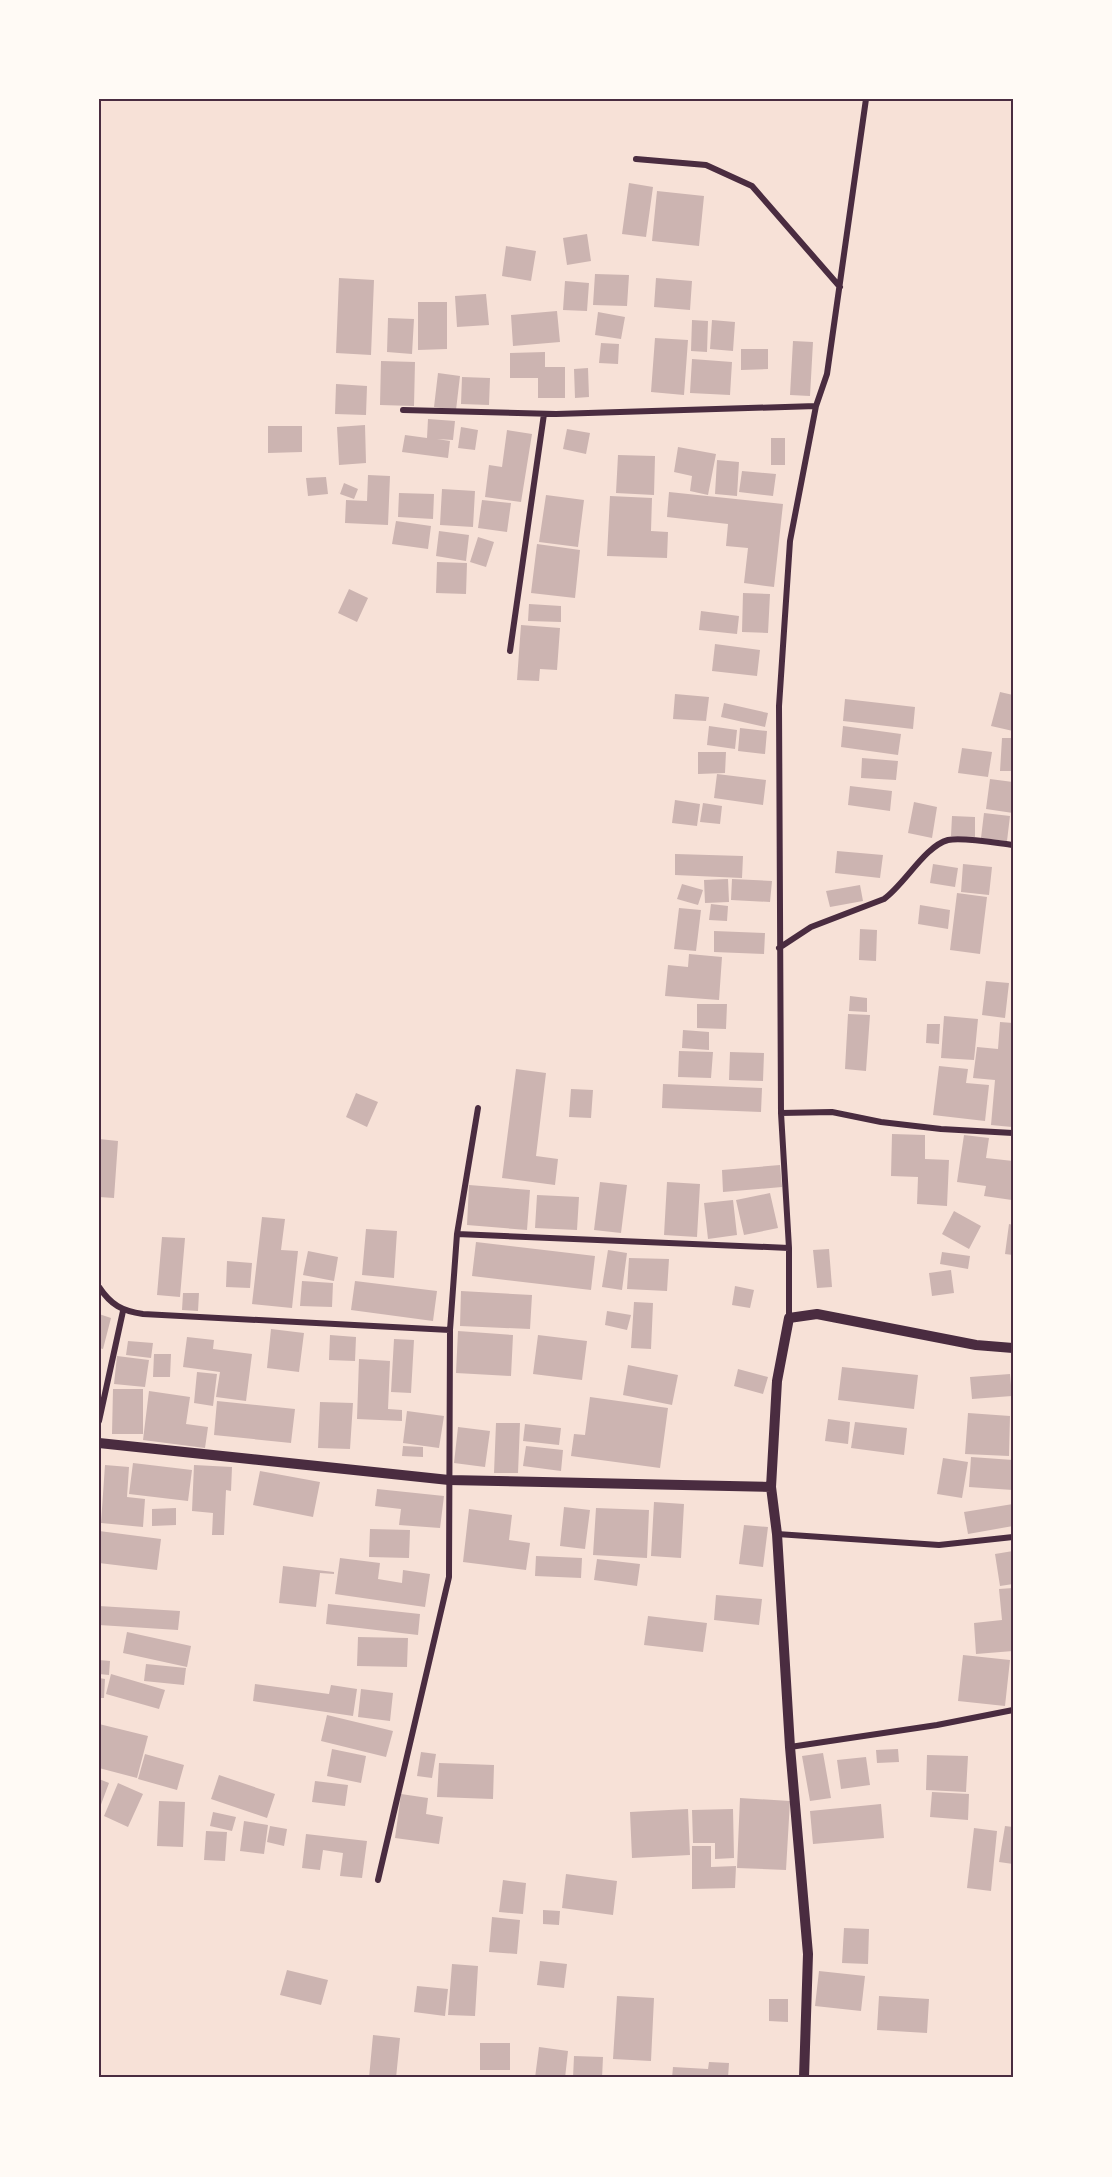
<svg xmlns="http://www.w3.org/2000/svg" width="1112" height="2177" font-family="'DejaVu Sans',sans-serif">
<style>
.building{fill:#ccb4b1}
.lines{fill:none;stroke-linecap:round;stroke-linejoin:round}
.minor{stroke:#4a2c40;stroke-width:6}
.tertiary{stroke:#4a2c40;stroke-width:10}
.neatline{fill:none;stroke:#4a2c40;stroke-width:2}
</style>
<rect width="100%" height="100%" fill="#f7e1d7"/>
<!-- building -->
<path class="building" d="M629,183l24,4 -7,50 -24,-3z
M657,191l47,5 -5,50 -47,-5z
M587,234l4,27 -24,4 -4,-27z
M506,246l30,5 -5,30 -29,-5z
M595,274l34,1 -2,31 -34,-1z
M339,278l35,2 -3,75 -35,-2z
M656,278l36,3 -2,29 -36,-3z
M565,281l24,2 -2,28 -24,-1z
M486,294l3,31 -32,2 -2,-31z
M418,302h29v47l-29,1z
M557,311l3,31 -47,4 -2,-31z
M598,312l27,5 -4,22 -26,-4z
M388,318l26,1 -2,35 -25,-2z
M692,320l16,1 -1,31 -16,-1z
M712,320l23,2 -2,29 -23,-2z
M655,338l33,2 -4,55 -33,-3z
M793,341l20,1 -3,54 -20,-1z
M601,343l18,1 -1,20 -19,-1z
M741,349h27v20l-27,1z
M545,352v15h20v31h-27v-20h-28v-25z
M692,359l40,3 -2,33 -40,-2z
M381,361l34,1 -1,44 -34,-1z
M588,368l1,29 -14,1 -1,-29z
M438,373l22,3 -4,34 -22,-3z
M462,377l28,1 -1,27 -28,-1z
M336,384l31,2 -1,29 -31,-1z
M428,419l27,2 -2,19 -16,-1 13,2 -2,17 -46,-6 3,-17 22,3z
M365,425l1,38 -27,2 -2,-38z
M268,426h34v26l-34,1z
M461,427l17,3 -3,20 -17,-2z
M567,429l23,4 -4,21 -23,-5z
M507,430l25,4 -11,68 -36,-5 4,-32 13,2z
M771,438h14v27h-14z
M678,447l38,7 -8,41 -18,-4 2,-15 -18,-4z
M618,455l37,1 -1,39 -38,-2z
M717,460l22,2 -2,34 -22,-2z
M742,471l34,3 -3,22 -34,-4z
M368,475l22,1 -2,49 -43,-2 1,-23 21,1z
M326,477l2,17 -20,2 -2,-18z
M344,483l14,6 -4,10 -14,-5z
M442,489l33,2 -2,36 -33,-2z
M669,492l114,12 -9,83 -30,-4 4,-35 -22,-2 2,-22 -61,-7z
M399,493l35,1 -1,25 -35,-2z
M546,495l38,5 -6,47 -39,-5z
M610,496l42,2 -1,33 17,1 -1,26 -60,-2z
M482,500l29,3 -4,29 -29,-4z
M396,521l35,5 -3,23 -36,-5z
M439,531l30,4 -3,26 -30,-5z
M478,537l16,5 -8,25 -16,-5z
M537,544l43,6 -5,48 -44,-5z
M437,562l30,1 -1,31 -30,-1z
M349,589l19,9 -11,24 -19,-9z
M743,593l27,1 -2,39 -26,-1z
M529,604l32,2v16l-33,-1z
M701,611l38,5 -2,18 -38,-4z
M521,625l39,3 -3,42 -17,-1 -1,12 -22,-1z
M715,644l45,6 -3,26 -45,-5z
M1000,692l13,3v36l-22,-5z
M675,694l34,3 -3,24 -33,-2z
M845,699l70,8 -2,22 -70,-8z
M724,703l44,10 -3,14 -44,-10z
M709,726l28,4 -2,19 -28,-4z
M843,726l58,8 -3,21 -57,-8z
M740,728l27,3 -2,23 -27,-3z
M1002,738h11v33h-13z
M962,748l30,4 -4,25 -30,-4z
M698,752h28l-1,21 -27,1z
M862,758l36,3 -2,19 -35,-2z
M717,774l49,6 -3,25 -49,-7z
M990,779l23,3v31l-27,-4z
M850,786l42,5 -2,20 -42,-6z
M675,800l25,4 -3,22 -25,-3z
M914,802l23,5 -5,31 -24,-5z
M703,803l19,3 -2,18 -20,-2z
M984,813l26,3 -3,25 -26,-3z
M952,816l23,1v20l-24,-1z
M837,851l46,4 -3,23 -45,-5z
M675,854l68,2 -1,22 -67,-3z
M933,864l25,4 -3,19 -25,-4z
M963,864l29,3 -3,28 -28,-3z
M728,879l1,23 -24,1 -1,-23z
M732,879l40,2 -2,21 -39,-2z
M682,884l21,6 -5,15 -21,-6z
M860,885l3,16 -33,6 -4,-16z
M957,893l30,4 -7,57 -30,-4z
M711,904l17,2 -1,15 -18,-1z
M920,905l30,5 -2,19 -30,-5z
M679,908l22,2 -5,41 -22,-2z
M860,929l17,1 -1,31 -17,-1z
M714,931l51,2 -1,21 -50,-2z
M689,954l33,3 -3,43 -54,-4 3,-31 20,2z
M986,981l23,2 -4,35 -23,-3z
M850,996l17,2v14l-18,-1z
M697,1004h30l-1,25 -29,-1z
M848,1014l22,1 -4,56 -21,-2z
M944,1016l34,3 -4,41 -33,-2z
M1000,1022l13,1 -1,104 -21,-2 4,-45 -22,-2 4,-31 21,2z
M927,1024h13l-1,20 -13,-1z
M683,1030l26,2v18l-27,-2z
M679,1051l34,1 -2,26 -33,-1z
M730,1052l34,1 -1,28 -34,-1z
M939,1066l29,3 -2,14 23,2 -4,36 -52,-6z
M516,1069l30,4 -10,83 22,3 -3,26 -53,-7z
M663,1084l99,4 -1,24 -99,-4z
M571,1089l22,1 -2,28 -22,-1z
M356,1093l22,9 -11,25 -21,-10z
M892,1134l33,1v24l24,1 -2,46 -30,-2 1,-27 -27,-1z
M964,1135l25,3 -3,20 27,3 -1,39 -28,-4 2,-10 -29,-4z
M99,1139l19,2 -4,57 -15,-1z
M780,1165l2,22 -59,5 -1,-22z
M600,1182l27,3 -6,48 -27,-3z
M667,1182l33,2 -3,53 -33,-2z
M469,1185l61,5 -3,40 -60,-5z
M770,1193l8,35 -34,7 -8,-35z
M537,1195l42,2 -2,33 -42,-2z
M733,1200l4,35 -29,4 -4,-36z
M954,1211l27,15 -12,23 -27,-15z
M262,1217l23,2 -4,31 17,1 -6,57 -40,-4z
M1009,1224l4,1v30l-8,-1z
M366,1229l31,2 -3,47 -32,-3z
M162,1237l23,1 -5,59 -23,-2z
M476,1242l119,14 -4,34 -119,-14z
M829,1249l3,38 -15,1 -4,-38z
M608,1250l19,3 -5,37 -20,-3z
M308,1251l30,6 -4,24 -31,-6z
M942,1252l28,4 -2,13 -28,-5z
M629,1258l40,1 -2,32 -40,-2z
M227,1261l25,2 -2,25 -24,-1z
M951,1270l3,23 -22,3 -3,-23z
M302,1281l31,2 -1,24 -32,-1z
M355,1281l82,10 -4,30 -82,-11z
M735,1286l19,4 -4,18 -18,-3z
M461,1291l71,4 -2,34 -70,-3z
M183,1293h16l-1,18 -16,-1z
M634,1302l19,1 -2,46 -20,-1z
M607,1311l24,4 -4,15 -22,-5z
M99,1314l12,4 -8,31 -4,-1z
M271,1329l33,4 -5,39 -32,-4z
M458,1331l55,4 -2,41 -55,-3z
M330,1335l26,2 -1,24 -26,-1z
M538,1335l49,6 -5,39 -49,-6z
M187,1337l27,3 -1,9 39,5 -6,47 -30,-4 4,-25 -37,-5z
M394,1339l20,1 -3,53 -20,-1z
M128,1341l25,2 -2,15 -25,-3z
M154,1354h17l-1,23h-17z
M117,1356l32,4 -4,27 -31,-3z
M359,1359l31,2 -2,48 14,1v11l-45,-2z
M628,1365l50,10 -6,30 -49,-10z
M842,1367l76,8 -4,34 -76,-9z
M738,1369l30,8 -5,17 -29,-8z
M197,1372l20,2 -4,32 -19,-3z
M1010,1374l2,22 -40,3 -2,-22z
M113,1389h30v45h-31z
M149,1391l41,6 -4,27 22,3 -3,21 -62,-8z
M590,1397l78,11 -8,60 -89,-12 3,-22 11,1z
M217,1401l78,8 -4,34 -77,-8z
M320,1402l33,1 -3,46 -32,-1z
M407,1411l37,5 -5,32 -36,-5z
M968,1413l42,3 -1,40 -44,-2z
M828,1419l22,3 -2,22 -23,-3z
M855,1422l52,6 -3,27 -53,-7z
M496,1423h24l-2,50h-24z
M525,1424l36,4 -2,17 -36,-4z
M458,1427l32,4 -5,36 -31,-4z
M403,1446l20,1v10l-21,-1z
M526,1446l37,4 -2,21 -38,-5z
M971,1457l42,3v30l-44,-3z
M943,1458l25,4 -6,36 -25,-4z
M133,1463l59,7 -4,31 -59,-7z
M105,1465l24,2 -2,30 18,2 -2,28 -42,-4z
M194,1465l38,2 -1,24 -5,-1 -2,45h-12l1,-22 -21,-2z
M260,1471l60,11 -7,35 -60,-12z
M377,1489l67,7 -4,32 -41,-3 2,-16 -26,-3z
M654,1502l30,2 -3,54 -30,-2z
M1013,1504v22l-45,8 -4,-22z
M564,1507l26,3 -5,39 -25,-3z
M176,1508v17l-24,1v-17z
M596,1508l53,2 -2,48 -54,-3z
M469,1509l43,6 -3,25 21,3 -4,27 -63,-8z
M744,1525l24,2 -5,40 -24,-3z
M370,1529l40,1 -1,28 -40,-1z
M99,1531l62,8 -4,31 -58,-7z
M1013,1551v33l-13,2 -5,-32z
M536,1556l46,2 -1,20 -46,-2z
M340,1558l40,5 -2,16 24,4 1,-13 27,4 -5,33 -90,-13z
M597,1559l43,5 -3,22 -43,-6z
M283,1566l51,6v2l-14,-1 -4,34 -37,-4z
M1013,1588v63l-37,3 -2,-31 28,-3 -3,-31z
M716,1595l46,4 -3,26 -45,-5z
M328,1604l92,10 -2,21 -92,-11z
M99,1606l81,5 -2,19 -79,-5z
M648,1616l59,7 -4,29 -59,-7z
M127,1632l64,14 -4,21 -64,-14z
M358,1637l50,1 -1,29 -50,-1z
M963,1655l47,5 -5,46 -47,-5z
M99,1660l11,1 -1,14 -10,-1z
M146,1664l40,4 -2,17 -40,-4z
M111,1674l54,16 -6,19 -53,-15z
M99,1678l6,1 -1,19h-5z
M255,1684l74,10 2,-9 26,4 -4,27 -100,-15z
M361,1689l32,4 -3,28 -32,-4z
M327,1715l66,16 -7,26 -65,-16z
M99,1724l49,12 -11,42 -38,-10z
M332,1749l34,7 -5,27 -34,-7z
M898,1749l1,13 -22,1 -1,-13z
M421,1752l15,2 -4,24 -15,-2z
M823,1753l8,45 -21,3 -8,-45z
M145,1754l39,11 -7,25 -39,-11z
M927,1755l41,1 -2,36 -40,-2z
M866,1757l4,28 -29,4 -4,-29z
M439,1763l55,2 -1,34 -56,-2z
M219,1775l56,19 -8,24 -56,-19z
M99,1779l10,4 -10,27z
M315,1781l33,4 -3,21 -33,-4z
M118,1783l25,11 -15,33 -24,-11z
M932,1792l37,2 -1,26 -38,-3z
M401,1794l27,4 -2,16 17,3 -4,27 -44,-6z
M740,1798l50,3 -4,69 -49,-2z
M159,1801l26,1 -2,45 -26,-1z
M881,1804l3,34 -71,6 -3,-33z
M688,1809l2,46 -58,3 -2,-46z
M733,1809l1,49 -19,1v-16h-22l-1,-33z
M213,1812l23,5 -4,14 -22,-5z
M244,1821l24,4 -4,29 -24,-3z
M270,1826l17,3 -3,17 -17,-4z
M1005,1826l8,1v37l-14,-2z
M974,1828l23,3 -6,60 -24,-3z
M206,1831l21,1 -2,29 -21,-1z
M306,1834l61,7 -5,37 -22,-2 3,-23 -20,-3 -3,20 -18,-2z
M692,1846h19v21l25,-1 -1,22 -43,1z
M566,1874l51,7 -4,34 -51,-7z
M503,1880l23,3 -3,31 -24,-2z
M543,1910l17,1 -1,14 -16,-1z
M492,1917l28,3 -3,34 -28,-2z
M844,1928l25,1 -1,35 -26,-1z
M540,1961l27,3 -3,24 -27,-3z
M452,1964l26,2 -3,50 -27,-1z
M287,1970l41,10 -7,25 -41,-10z
M819,1971l46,5 -4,35 -46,-5z
M417,1986l31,3 -3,27 -31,-4z
M617,1996l37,2 -3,63 -38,-2z
M879,1996l50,3 -2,34 -50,-3z
M769,1999h19v23l-19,-1z
M373,2035l27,3 -4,40h-27z
M480,2043h30v27h-30z
M539,2047l29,4 -3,27h-30z
M574,2056l29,1 -1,21h-29z
M709,2062l20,1 -1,15h-56l1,-11 35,2z"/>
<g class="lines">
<!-- minor -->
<path class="minor" d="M636,159l70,6 46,21 88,101
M403,410l153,4 260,-8
M510,651l34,-237
M779,948l32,-21 73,-28c21,-15 41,-53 64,-59 16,-3 48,3 65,5
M781,1113l51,-1 49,10 60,7 72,4
M457,1234l332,14
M99,1287c12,18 23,24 44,27l307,16
M789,1318v-70l-8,-135 -2,-407 11,-165 26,-135 11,-32 39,-275
M99,1421l24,-110
M777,1534l162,11 74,-8
M790,1747l147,-22 76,-15
M378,1880l71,-303 1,-247 7,-96 21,-126"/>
<!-- tertiary -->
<path class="tertiary" d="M99,1443l350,37 322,7
M804,2078l4,-124 -18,-207 -13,-213 -6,-47 6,-106 12,-63 28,-4 159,31 37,3"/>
</g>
<!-- border -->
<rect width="1112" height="2177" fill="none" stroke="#fffaf5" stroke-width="201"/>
<rect x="100" y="100" width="912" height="1976" class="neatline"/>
</svg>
